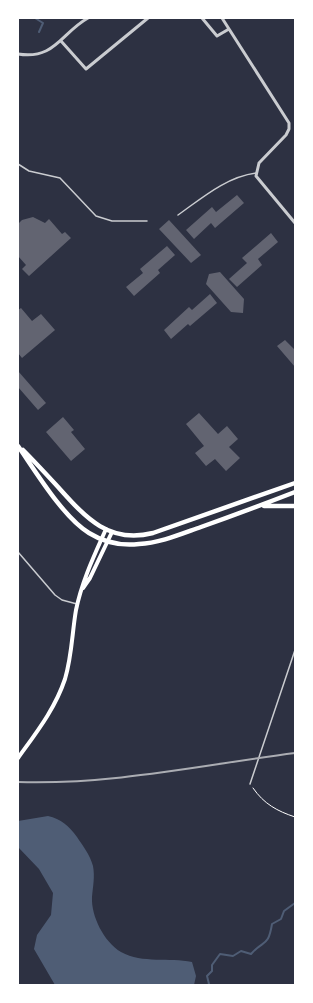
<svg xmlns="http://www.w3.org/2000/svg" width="313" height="1003" font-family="'Roboto Serif',serif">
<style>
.water{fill:#4f5d75}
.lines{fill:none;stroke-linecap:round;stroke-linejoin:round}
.stream{stroke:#4f5d75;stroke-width:2}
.building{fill:#626471}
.path{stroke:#fff;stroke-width:1}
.service{stroke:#caccd0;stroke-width:1.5}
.minor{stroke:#caccd0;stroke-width:3}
.secondary{stroke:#fff;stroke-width:4}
.primary{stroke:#fff;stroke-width:4.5}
.rail{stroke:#abadb3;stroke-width:2}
</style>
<rect width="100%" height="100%" fill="#2d3142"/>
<!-- water -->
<path class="water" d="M48,816c13,3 21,10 29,21 6,9 13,18 16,29 2,11 0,20 -1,31 -1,19 12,45 29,55 22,12 48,5 71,10l4,14 -2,9h-139l-21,-36 3,-14 14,-20 2,-22 -14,-24 -21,-22v-26z"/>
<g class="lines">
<!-- stream -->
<path class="stream" d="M35,18l8,5 -4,9
M192,985h7
M208,985l1,-1 -2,-8 5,-5v-6l8,-11 13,2 8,-5 10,3c13,-15 17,-6 21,-30l9,-5 3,-8 11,-8"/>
</g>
<!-- building -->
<path class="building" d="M237,195l7,8 -29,25 -4,-5 -17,16 -8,-9 26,-23 4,5z
M33,217l12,6 4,-4 13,15 3,-2 6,6 -42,38 -7,-7 4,-4 -8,-9v-32l4,-4z
M169,220l32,35 -10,8 -32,-34z
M271,233l7,9 -20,17 4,6 -25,22 -8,-8 18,-16 -5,-5z
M167,246l8,9 -17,15 2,3 -26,23 -8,-9 17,-14 -3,-4z
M220,272l24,27 -1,14 -12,-1 -25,-28 3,-10z
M210,294l7,9 -27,23 -2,-2 -17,15 -7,-9 25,-23 3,3z
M21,308l11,13 9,-7 14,16 -33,28 -4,-5v-43z
M285,340l10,10v17l-18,-21z
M18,371l28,32 -8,7 -20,-23z
M199,413l19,21 9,-8 11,13 -9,8 11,11 -14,13 -11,-12 -9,7 -11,-13 9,-7 -18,-22z
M63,417l11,13 -3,2 14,17 -14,12 -25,-29z"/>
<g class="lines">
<!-- path -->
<path class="path" d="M253,788c11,16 24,23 42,29"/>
<!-- service -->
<path class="service" d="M18,164l11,7 31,7 36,38 16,5h35
M178,215c24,-17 48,-38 78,-42
M18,552l37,43 7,5 15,4
M250,784l45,-134"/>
<!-- minor -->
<path class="minor" d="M202,18l15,18 12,-7
M222,18l67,105v6l-3,6 -27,28 -3,13 39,47
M61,41l25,28 62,-51
M18,54c37,6 43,-21 70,-36"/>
<!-- secondary -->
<path class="secondary" d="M83,588l7,-10 22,-46
M18,758c18,-25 37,-49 47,-79 7,-23 7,-46 11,-69 6,-29 18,-54 30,-81"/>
<!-- primary -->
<path class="primary" d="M18,446c18,26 45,71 71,87 16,10 32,13 50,11 21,-1 42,-10 62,-17 31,-11 63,-23 94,-35
M23,450c12,12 24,25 36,38 27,30 50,56 94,45l142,-50
M264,506h31"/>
<!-- rail -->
<path class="rail" d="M18,782c93,3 185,-17 277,-29"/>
</g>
<!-- border -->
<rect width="313" height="1003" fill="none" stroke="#ffffff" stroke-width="38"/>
</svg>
